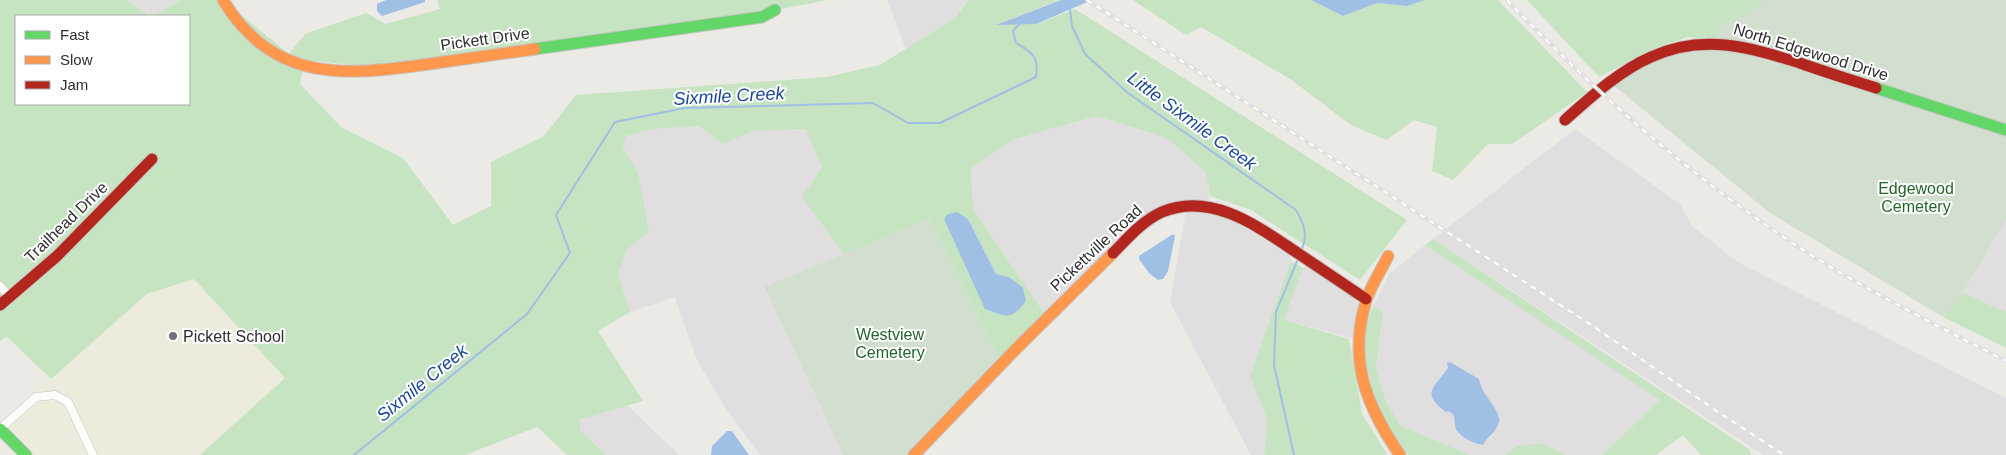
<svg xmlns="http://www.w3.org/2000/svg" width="2006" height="455" font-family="Arial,sans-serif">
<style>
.industrial{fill:#e1dedf;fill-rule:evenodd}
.education{fill:#ecebdc}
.green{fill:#c6e4c1;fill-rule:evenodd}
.cemetery{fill:#d3dfce}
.water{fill:#a0bfe5}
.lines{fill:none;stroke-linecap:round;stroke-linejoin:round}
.stream{stroke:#a0bfe5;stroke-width:2}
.street-casing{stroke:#c6c5c4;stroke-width:9}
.fast-casing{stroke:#c6c5c4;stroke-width:13}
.slow-casing{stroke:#c6c5c4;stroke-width:13}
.jam-casing{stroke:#c6c5c4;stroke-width:13}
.street{stroke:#fcfcfb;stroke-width:8}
.fast{stroke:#63d668;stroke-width:11}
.slow{stroke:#ff974d;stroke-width:11}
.jam{stroke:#b3261e;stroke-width:11}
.rail-casing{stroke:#e0dfe1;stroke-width:4}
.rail{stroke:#fff;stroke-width:2;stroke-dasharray:5.5;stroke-linecap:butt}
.poi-dot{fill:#70706e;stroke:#fff;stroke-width:2}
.labels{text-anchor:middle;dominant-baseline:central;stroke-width:4;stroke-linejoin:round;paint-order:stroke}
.street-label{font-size:16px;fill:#2e2e2e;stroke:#fff}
.park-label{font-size:16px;fill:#226629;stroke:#fff}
.poi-label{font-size:16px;fill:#2e2e2e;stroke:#fff;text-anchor:start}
.water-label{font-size:18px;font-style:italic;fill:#1a4695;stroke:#fff}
</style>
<rect width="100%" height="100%" fill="#ebeae5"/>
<!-- industrial -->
<path class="industrial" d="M126,0h55l-28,16z
M887,0h80l-12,18 -49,31z
M1097,116l70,22 40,34 3,31 -73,20 -93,90 -71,-104 -2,-41 41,-28z
M699,126l24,18 30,-13 52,-2 17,38 -19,30 41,57 -80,34 79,167h-83l-38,-52 -26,-45 -21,-61 -45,15 -13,-37 9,-25 12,-77 -15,-28 2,-9 29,-7z
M1575,129l105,75 12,22 47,37 267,135v57h-243l-330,-216z
M1186,212h16l24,5 64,37 1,7 -41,115 18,46 -4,33h-13l-81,-153z
M2006,220v92l-43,-19z
M1425,245l236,155 -59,55h-36l-24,-12 -25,3 -12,9h-35l-69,-29 -15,-24 -10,-34 7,-55 -10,-7 16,-32zM1450,362l29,17 1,9 19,27v7l-8,15 -6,4 -2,5 -25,-12 -5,-20 -20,-24 15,-22z
M1307,266l48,33 4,7 -5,33 -70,-19 19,-52z
M627,405l52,50h-73l-26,-25v-11z"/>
<!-- education -->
<path class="education" d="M194,279l91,99 -85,77h-168l-32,-31v-2l147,-128z"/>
<!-- green -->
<path class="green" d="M0,0h126l25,16h-135v88h173v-88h-36l28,-16h49l7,12 52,42 16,-20 61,-21 20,11 54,-15 -3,-9h391l-72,14 -357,49 -36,3 -58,-6 -5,24 41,43 62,31 50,67 38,-19v-44l53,-26 32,-41 251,-18 53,-12 75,-47 13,-18h91l-61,24h38l39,-15 332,211 -47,60 -109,-70 -41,-14 -4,-24 -39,-34 -70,-22 -85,24 -41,28 2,41 71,104 -45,47 -70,-141 -85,35 -42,-57 20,-30 -17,-38 -52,2 -30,13 -24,-18 -45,3 -28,7 -3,10 15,27 11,59 -23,18 -8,25 12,37 -32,19 45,70 -63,18v11l26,25h-39l-30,-28 -72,28h-265l85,-77 -91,-99 -47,15 -96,85 -45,-43 -6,5zM968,219l28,55 13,3 -24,32z
M1133,0h178l32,16 34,-13 30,3 18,-6h73l89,92 -75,52h-24l-35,36 -21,-9 5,-44 -23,-7 -28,20 -35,-15 -61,-46 -89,-52 -15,8z
M1527,0h241l-49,27 -2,12 -29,-2 -36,12 -53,28z
M1433,239l317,211 1,5h-50l-18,-20 -27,20h-54l58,-55 -235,-155z
M1291,261l12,7 -19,52 65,19 13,75 25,40 -2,1h-121l4,-33 -18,-46z
M1963,293l43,19v36l-63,-31z
M1373,306l10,7 -7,55 10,34 15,24 69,29h-62l-22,-30 -13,-34 -8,-31 1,-34z
M1542,443l24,12h-61l12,-9z"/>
<!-- cemetery -->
<path class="cemetery" d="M1768,0h238v126l-289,-87 1,-12z
M1716,46l31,5 259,84v85l-43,73 -20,24 -173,-104 -157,-128 47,-29 30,-7z
M929,219l70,141 -91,95h-65l-79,-168z"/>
<!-- water -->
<path class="water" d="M386,0h39v2l-43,14 -5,-5v-7z
M1061,0h31l-56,24 -40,1z
M1311,0h114l-18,6 -30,-3 -34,13z
M957,212l11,7 28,55 13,3 14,11 3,13c-15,20 -19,16 -41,8l-41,-90 4,-5z
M1173,234l2,2 -7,35 -5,8 -5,1 -9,-7 -10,-14v-3z
M1450,362l29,17c2,16 23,32 20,43 -3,11 -12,15 -16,23 -9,-1 -28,-10 -28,-20 -1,-6 1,-9 -6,-14l-3,1c-25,-19 -13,-23 2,-44l-1,-5z
M727,431h5l17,24h-38l1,-9z"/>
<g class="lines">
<!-- stream -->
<path class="stream" d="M1070,9l2,17 13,28 43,39 168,117c8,14 12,24 6,39
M354,455l173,-141 43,-61 -14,-38 59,-93 70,-14 188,-5 35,20h32l96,-46c3,-21 -3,-24 -20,-34l-3,-12 8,-9
M1294,455l-20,-90 2,-53 22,-53"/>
<defs>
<path id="street" d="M0,286l10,11
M0,429l36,-32 19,-2 13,7 25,53"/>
<path id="fast" d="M535,49l227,-32 13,-7
M1876,88l130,42
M0,429l26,26"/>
<path id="slow" d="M223,0c50,83 122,76 206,64 35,-5 70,-10 106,-15
M1388,256c-7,15 -17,29 -22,45 -18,59 0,105 34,154
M914,455l100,-104 99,-98"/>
<path id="jam" d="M1565,120c26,-23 54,-49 86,-63 52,-24 97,-10 149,6 25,9 51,17 76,25
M1113,253c15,-15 29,-32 49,-41 50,-21 98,16 137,42 22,15 45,30 67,45
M0,305l57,-49 95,-97"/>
</defs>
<!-- street casing -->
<use href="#street" class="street-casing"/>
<!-- fast casing -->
<use href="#fast" class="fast-casing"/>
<!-- slow casing -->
<use href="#slow" class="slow-casing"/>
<!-- jam casing -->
<use href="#jam" class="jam-casing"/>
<!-- street -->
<use href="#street" class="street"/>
<!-- fast -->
<use href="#fast" class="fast"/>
<!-- slow -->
<use href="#slow" class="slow"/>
<!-- jam -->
<use href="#jam" class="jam"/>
<defs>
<path id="rail" d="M1087,0l506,326 128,88 63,41
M1507,0c87,91 176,170 281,240 69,46 144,83 218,121"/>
</defs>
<!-- rail casing -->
<use href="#rail" class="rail-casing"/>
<!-- rail -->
<use href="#rail" class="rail"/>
</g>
<!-- markers -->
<circle class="poi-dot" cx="173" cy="336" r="5"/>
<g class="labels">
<!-- street labels -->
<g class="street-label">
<text transform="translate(485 39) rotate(-8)">Pickett Drive</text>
<text transform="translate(1811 52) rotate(17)">North Edgewood Drive</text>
<text transform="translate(66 222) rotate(-44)">Trailhead Drive</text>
<text transform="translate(1096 248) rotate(-43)">Pickettville Road</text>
</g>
<!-- park labels -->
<g class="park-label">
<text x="1916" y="188">Edgewood<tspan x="1916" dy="18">Cemetery</tspan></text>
<text x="890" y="334">Westview<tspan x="890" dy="18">Cemetery</tspan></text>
</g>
<!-- poi labels -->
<g class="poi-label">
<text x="183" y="336">Pickett School</text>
</g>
<!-- water labels -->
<g class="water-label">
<text transform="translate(729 96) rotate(-3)">Sixmile Creek</text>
<text transform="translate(1192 121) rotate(36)">Little Sixmile Creek</text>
<text transform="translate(422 383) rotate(-39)">Sixmile Creek</text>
</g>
</g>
<!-- legend -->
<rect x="15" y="15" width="175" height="90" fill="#ffffff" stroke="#ababab"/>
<rect x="25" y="31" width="25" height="8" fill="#63d668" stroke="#ababab"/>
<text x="60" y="40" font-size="15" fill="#2e2e2e">Fast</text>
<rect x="25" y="56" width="25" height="8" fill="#ff974d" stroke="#ababab"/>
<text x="60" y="65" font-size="15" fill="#2e2e2e">Slow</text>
<rect x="25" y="81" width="25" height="8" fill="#b3261e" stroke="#ababab"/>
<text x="60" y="90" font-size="15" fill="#2e2e2e">Jam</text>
</svg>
